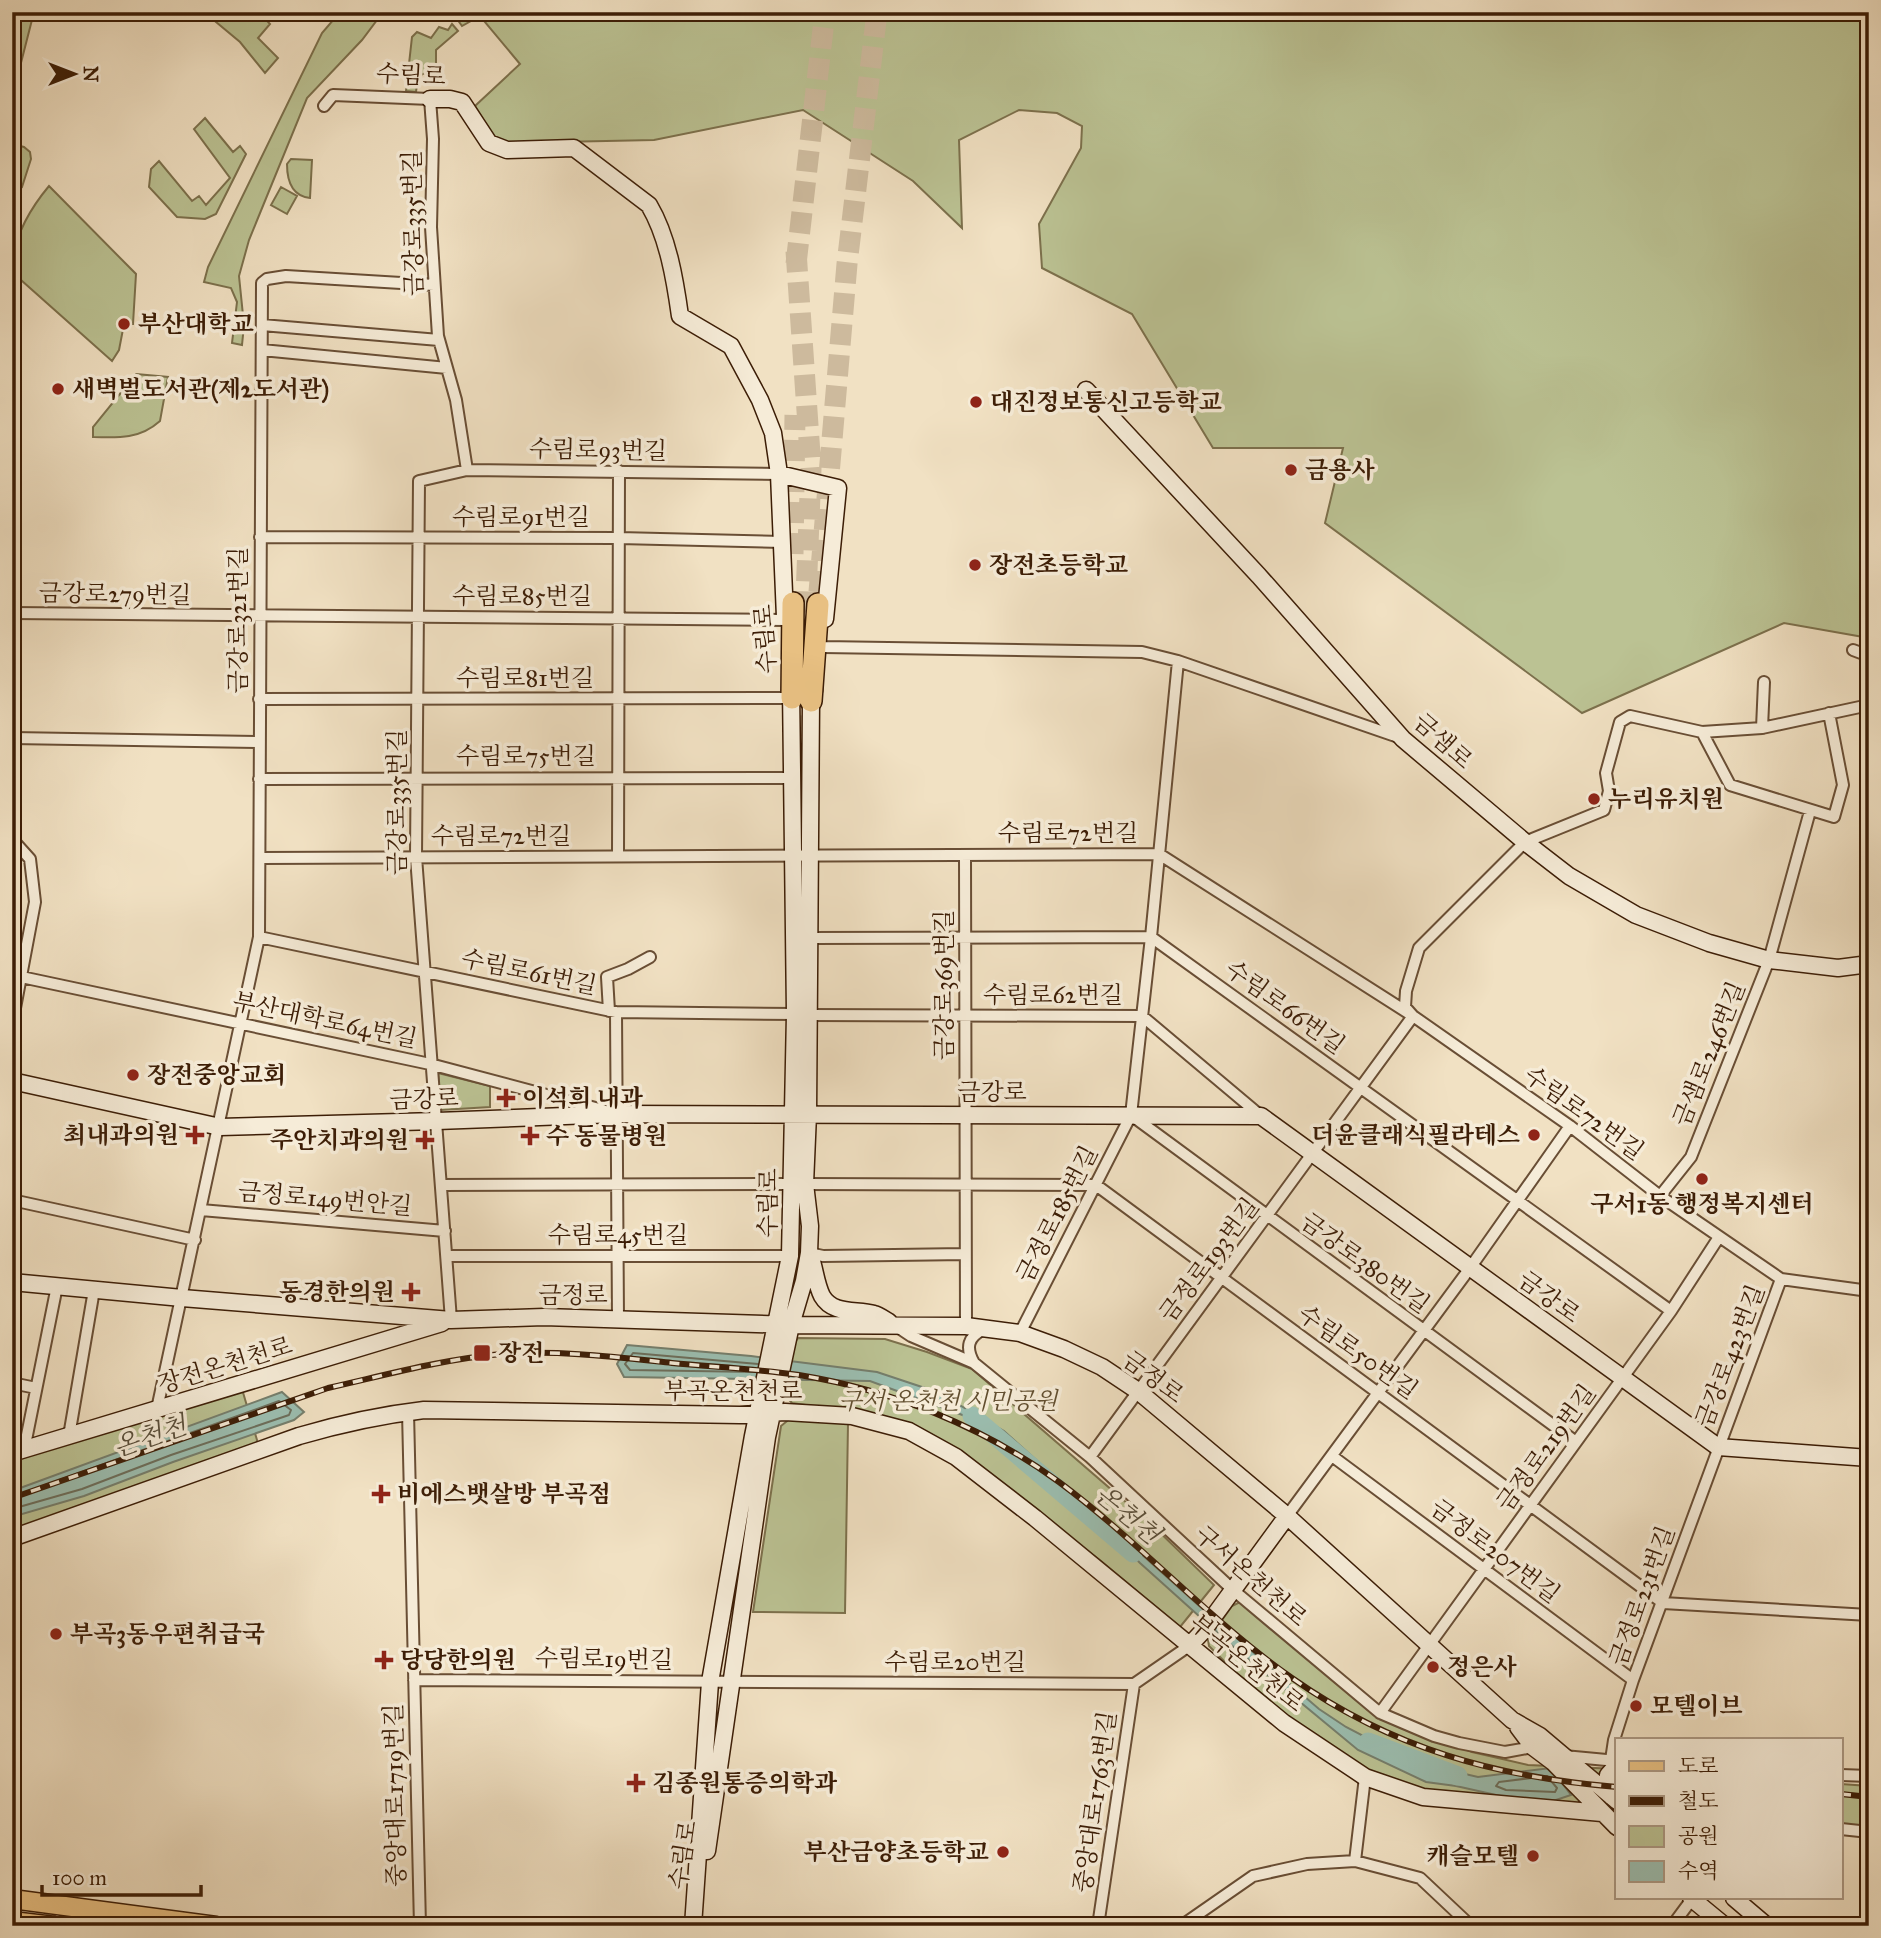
<svg xmlns="http://www.w3.org/2000/svg" width="1881" height="1938" font-family="'IM FELL Great Primer','Noto Serif KR',serif">
<style>
.green{fill:#bbc293;stroke:#7c704c;stroke-width:2}
.water{fill:#9bbeb0;stroke:#757e6c;stroke-width:2}
.lines{fill:none;stroke-linecap:round;stroke-linejoin:round}
.shore{stroke:#6c6e5b;stroke-width:2}
.river{stroke:#9bbeb0;stroke-width:19}
.highway-tunnel{stroke:#cdba9d;stroke-width:21;stroke-dasharray:21 10;stroke-linecap:butt}
.street-casing{stroke:#694e35;stroke-width:14}
.secondary-casing{stroke:#3c1d06;stroke-width:19}
.primary-casing{stroke:#3c1d06;stroke-width:21}
.highway-casing{stroke:#3c1d06;stroke-width:24}
.street{stroke:#f6ecd8;stroke-width:10}
.secondary{stroke:#f6ecd8;stroke-width:16}
.primary{stroke:#e8c082;stroke-width:18}
.highway{stroke:#e8c082;stroke-width:21}
.rail-casing{stroke:#3c1d06;stroke-width:6}
.rail{stroke:#f6ecd8;stroke-width:3.5;stroke-dasharray:10;stroke-linecap:butt}
.poi-dot{fill:#8f2418;stroke:#f6ecd8;stroke-width:2.5}
.labels{text-anchor:middle;dominant-baseline:central;stroke-width:7;stroke-linejoin:round;paint-order:stroke}
.street-label{font-size:24px;fill:#3c1d06;stroke:#f6ecd8}
.poi-label{font-size:24px;font-weight:bold;fill:#3c1d06;stroke:#f6ecd8;text-anchor:start}
.park-label{font-size:24px;font-style:italic;fill:#624f30;stroke:#f6ecd8}
.water-label{font-size:26px;font-style:italic;fill:#584d39;stroke:#f6ecd8}
</style>
<rect width="100%" height="100%" fill="#f1e1c3"/>
<filter id="stains"><feTurbulence type="fractalNoise" baseFrequency=".00286" numOctaves="4"/><feColorMatrix values="0 0 0 0 .2 0 0 0 0 .09 0 0 0 0 .02 0 0 0 .5 -.17"/></filter>
<radialGradient id="worn" r=".72"><stop offset=".6" stop-color="#630" stop-opacity="0"/><stop offset="1" stop-color="#630" stop-opacity=".3"/></radialGradient>
<!-- green -->
<path class="green" d="M12,12h22l-22,86z
M204,12h55l11,12 -12,14 20,20 -13,15 -25,-31z
M340,12h43l-21,28 -55,58 -58,142 -10,36 5,49 -2,20 -10,-2 5,-41 -6,-14 -27,-6 4,-15 114,-234z
M452,12h1417v626l-85,-15 -202,90 -257,-190 18,-75h-130l-81,-134 -90,-46 -3,-44 42,-76 1,-22 -25,-13 -38,-3 -60,30 3,88 -49,-47 -110,-71 -149,30 -144,3 -17,-7 -18,-30 45,-42 -40,-48 -18,10z
M452,24l6,7 -22,19v16l-18,11 -2,15 -10,-1 6,-54 5,-5 14,6 8,-11 9,3z
M205,118l28,34 7,-6 6,8 -30,60 -11,5 -28,-2 -28,-30 2,-18 8,-8 33,40 7,-5 7,9 24,-27 -36,-49z
M12,144l12,3 6,5 1,7 -9,28 -10,-3z
M291,159l21,1 -2,38c-18,-2 -23,-17 -23,-34z
M49,186l87,88 -3,50h-9l-5,26 -7,11 -100,-89c0,-32 17,-62 37,-86z
M281,187l16,9 -10,18 -16,-9z
M136,374l32,3 -8,44c-20,18 -41,17 -67,16v-10z
M438,1073l52,13v21l-49,3z
M798,1338l87,1 42,13 45,17 178,154 64,62 -34,42 -79,-66 -150,-114 -98,-35 -61,-9 -8,-9 9,-49z
M242,1389l15,51 -1,8 -244,85v-72l92,-31z
M792,1417l56,6 -3,190 -92,-1 28,-186z
M1240,1602l122,102 34,19 76,29 56,13 89,4v39l-198,-18 -39,-12 -70,-44 -75,-62 -26,-26 -1,-6 24,-34z
M1841,1784l28,2v40l-28,-1z"/>
<!-- water -->
<path class="water" d="M627,1345l124,11 126,16 60,20 67,39 193,173 122,105 27,18 67,35 65,15 73,-9 20,27 -18,6 -48,-4 -49,-11 -30,-4 -68,-32 -128,-106 -90,-81 -87,-88 -77,-55 -106,-39 -246,-4 -7,-13z
M282,1392l22,20 -10,8 -121,42 -89,34 -72,21v-26z"/>
<g class="lines">
<!-- shore -->
<path class="shore" d="M756,1372l-126,-2 -5,-6 8,-11 125,11
M12,1497l267,-96 12,9 -2,5 -118,40 -89,34 -70,20
M1547,1776l10,12 -2,4 -49,-2 -10,-4 3,-4z"/>
<!-- river -->
<path class="river" d="M972,1416l161,137
M1368,1742l90,34"/>
<!-- highway-tunnel -->
<path class="highway-tunnel" d="M796,251l15,218 -12,305
M796,264l29,-252
M793,554l2,-139
M819,592l28,-328 30,-252"/>
<defs>
<path id="street" d="M324,106l9,-11 97,4 3,40 -2,88 7,109 18,64 11,70
M262,325l177,15
M262,350l185,18
M260,537l359,1 163,4
M12,613l773,7
M815,640l8,7 319,5 36,9 223,77
M1853,650l16,6
M259,699l533,-1
M1829,713l14,72 -9,32 -104,-32 -28,-53 60,-4 107,-23
M1762,728l2,-46
M12,738l247,4
M259,779l534,-1
M12,839l18,20 5,43 -23,122
M965,855l1,471
M618,856l1,-385
M260,858l899,-4 254,162 157,110 90,70 121,83 88,12
M259,937l357,75 179,2
M810,938l341,-1 520,374
M12,975l418,89 173,46
M609,1011l-2,-34 21,-8 22,-12
M616,1012l2,307
M809,1015l333,1 119,100
M1131,1115l445,327
M805,1184l291,1 567,418 206,12
M441,1185l350,-1
M1660,1196l31,-39 78,-197 41,-149
M12,1200l183,40
M201,1210l244,21
M809,1253l14,3 142,-2
M447,1256h343
M451,1320l-35,-463 3,-376 48,-11 312,4
M896,1326l15,10 63,27 116,94 142,132 148,124 54,23 25,7 46,9 28,-5 5,2
M1020,1333l111,-218 20,-178 27,-276
M974,1363c-9,-16 -6,-26 10,-34
M12,1383l24,5
M157,1409l102,-472 3,-654 5,-4 19,-3 148,9
M408,1412l12,514
M69,1436l25,-146
M24,1450l33,-164
M1332,1456l301,224
M1090,1457l323,-441 -8,-9 1,-16 13,-43 106,-106 79,-32 5,-19 -3,-18 14,-51 10,-6 72,16
M1287,1516l183,-248 100,-142
M414,1680l720,4 55,-38
M1380,1713l291,-402 48,-74
M1564,1756l53,5
M1611,1760l3,-20 19,-60 148,-401
M1841,1775l28,1
M1841,1829l28,3
M1355,1861l10,-84
M1098,1926l36,-242
M1181,1926l72,-50 54,-12 48,-3 65,17 51,48
M1672,1926l20,-27"/>
<path id="secondary" d="M430,99h20l12,3 27,41 18,7 67,-2 75,57c19,32 26,75 31,111l51,30 29,54 13,33 6,41 6,143
M1086,390l173,186 144,163 122,103 44,34 67,39 73,28 60,17 69,8 31,-4
M779,474l59,14 -13,131
M12,1081l208,46 217,-6 179,-7 645,2 457,331 151,11
M811,1258c4,12 5,26 11,38 11,19 34,13 52,18 5,1 10,5 15,8
M12,1282l170,16 269,22 93,-3 247,8 175,1 54,7 44,16 38,18 36,24 149,125 225,204 28,16 77,65
M12,1453l430,-130
M12,1538l287,-102c41,-12 82,-21 125,-26l316,5 45,-3 67,4 57,15 47,26 79,61 249,205 81,54 58,20 179,16
M1189,1646l14,-15 84,-115
M1518,1727l15,20 20,15 64,65
M1611,1796l-3,-21 9,-10
M707,1851l60,-414 24,-112 13,-44 5,-28 1,-27 -5,-42 3,-70 3,-413 3,-11
M1691,1898l34,28
M1734,1898l33,28
M693,1926l17,-244 43,-246 37,-180 5,-242 -4,-326"/>
<path id="primary" d="M12,1899l204,27
M12,1921l42,5"/>
<path id="highway" d="M792,698l1,-95
M811,701l7,-97"/>
</defs>
<!-- street casing -->
<use href="#street" class="street-casing"/>
<!-- secondary casing -->
<use href="#secondary" class="secondary-casing"/>
<!-- primary casing -->
<use href="#primary" class="primary-casing"/>
<!-- highway casing -->
<use href="#highway" class="highway-casing"/>
<!-- street -->
<use href="#street" class="street"/>
<!-- secondary -->
<use href="#secondary" class="secondary"/>
<!-- primary -->
<use href="#primary" class="primary"/>
<!-- highway -->
<use href="#highway" class="highway"/>
<defs>
<path id="rail" d="M12,1498l316,-110c58,-13 115,-29 174,-34 57,-4 113,3 170,9 42,4 85,6 127,12 93,15 183,51 260,107 81,60 150,138 233,196 101,71 204,99 325,109
M1841,1794l28,3"/>
</defs>
<!-- rail casing -->
<use href="#rail" class="rail-casing"/>
<!-- rail -->
<use href="#rail" class="rail"/>
</g>
<!-- markers -->
<g class="poi-dot">
<circle cx="124" cy="324" r="7"/>
<circle cx="58" cy="389" r="7"/>
<circle cx="976" cy="402" r="7"/>
<circle cx="1291" cy="470" r="7"/>
<circle cx="975" cy="565" r="7"/>
<circle cx="1594" cy="799" r="7"/>
<circle cx="133" cy="1075" r="7"/>
<path d="M502.5 1087.5h7v7h7v7h-7v7h-7v-7h-7v-7h7z"/>
<path d="M191.5 1124.5h7v7h7v7h-7v7h-7v-7h-7v-7h7z"/>
<circle cx="1534" cy="1135" r="7"/>
<path d="M526.5 1125.5h7v7h7v7h-7v7h-7v-7h-7v-7h7z"/>
<path d="M421.5 1129.5h7v7h7v7h-7v7h-7v-7h-7v-7h7z"/>
<circle cx="1702" cy="1179" r="7"/>
<path d="M407.5 1281.5h7v7h7v7h-7v7h-7v-7h-7v-7h7z"/>
<rect x="473" y="1344" width="18" height="18" rx="3.5"/>
<path d="M377.5 1483.5h7v7h7v7h-7v7h-7v-7h-7v-7h7z"/>
<circle cx="56" cy="1634" r="7"/>
<path d="M380.5 1649.5h7v7h7v7h-7v7h-7v-7h-7v-7h7z"/>
<circle cx="1433" cy="1667" r="7"/>
<circle cx="1636" cy="1706" r="7"/>
<path d="M632.5 1772.5h7v7h7v7h-7v7h-7v-7h-7v-7h7z"/>
<circle cx="1003" cy="1852" r="7"/>
<circle cx="1533" cy="1856" r="7"/>
</g>
<g class="labels">
<!-- street labels -->
<g class="street-label">
<text transform="translate(411 75) rotate(3)">수림로</text>
<text transform="translate(413 223) rotate(-91)">금강로335번길</text>
<text transform="translate(598 450) rotate(1)">수림로93번길</text>
<text x="521" y="517">수림로91번길</text>
<text transform="translate(115 594) rotate(1)">금강로279번길</text>
<text x="522" y="596">수림로85번길</text>
<text transform="translate(238 620) rotate(-90)">금강로321번길</text>
<text transform="translate(765 639) rotate(-94)">수림로</text>
<text x="525" y="678">수림로81번길</text>
<text transform="translate(1443 741) rotate(42)">금샘로</text>
<text x="526" y="756">수림로75번길</text>
<text transform="translate(397 802) rotate(-90)">금강로335번길</text>
<text x="1068" y="833">수림로72번길</text>
<text x="501" y="836">수림로72번길</text>
<text transform="translate(529 972) rotate(12)">수림로61번길</text>
<text transform="translate(944 985) rotate(-90)">금강로369번길</text>
<text x="1053" y="995">수림로62번길</text>
<text transform="translate(1285 1007) rotate(36)">수림로66번길</text>
<text transform="translate(325 1020) rotate(12)">부산대학로64번길</text>
<text transform="translate(1709 1054) rotate(-68)">금샘로246번길</text>
<text x="992" y="1092">금강로</text>
<text transform="translate(424 1099) rotate(-2)">금강로</text>
<text transform="translate(1584 1113) rotate(36)">수림로72번길</text>
<text transform="translate(325 1199) rotate(5)">금정로149번안길</text>
<text transform="translate(768 1203) rotate(-89)">수림로</text>
<text transform="translate(1057 1214) rotate(-63)">금정로185번길</text>
<text x="618" y="1235">수림로45번길</text>
<text transform="translate(1209 1260) rotate(-53)">금정로193번길</text>
<text transform="translate(1365 1263) rotate(36)">금강로380번길</text>
<text x="573" y="1295">금정로</text>
<text transform="translate(1549 1297) rotate(36)">금강로</text>
<text transform="translate(1358 1352) rotate(36)">수림로50번길</text>
<text transform="translate(1730 1356) rotate(-69)">금강로423번길</text>
<text transform="translate(225 1365) rotate(-17)">장전온천천로</text>
<text transform="translate(1153 1377) rotate(37)">금정로</text>
<text x="733" y="1391">부곡온천천로</text>
<text transform="translate(1546 1448) rotate(-54)">금정로219번길</text>
<text transform="translate(1495 1551) rotate(37)">금정로207번길</text>
<text transform="translate(1251 1576) rotate(41)">구서온천천로</text>
<text transform="translate(1642 1596) rotate(-70)">금정로231번길</text>
<text transform="translate(604 1659) rotate(1)">수림로19번길</text>
<text x="955" y="1662">수림로20번길</text>
<text transform="translate(1247 1663) rotate(39)">부곡온천천로</text>
<text transform="translate(395 1795) rotate(-91)">중앙대로1719번길</text>
<text transform="translate(1095 1802) rotate(-82)">중앙대로1763번길</text>
<text transform="translate(683 1855) rotate(-81)">수림로</text>
</g>
<!-- poi labels -->
<g class="poi-label">
<text x="138" y="324">부산대학교</text>
<text x="72" y="389">새벽벌도서관(제2도서관)</text>
<text x="990" y="402">대진정보통신고등학교</text>
<text x="1305" y="470">금용사</text>
<text x="989" y="565">장전초등학교</text>
<text x="1608" y="799">누리유치원</text>
<text x="147" y="1075">장전중앙교회</text>
<text x="522" y="1098">이석희 내과</text>
<text x="179" y="1135" text-anchor="end">최내과의원</text>
<text x="1520" y="1135" text-anchor="end">더윤클래식필라테스</text>
<text x="546" y="1136">수 동물병원</text>
<text x="409" y="1140" text-anchor="end">주안치과의원</text>
<text x="1702" y="1204" text-anchor="middle">구서1동 행정복지센터</text>
<text x="395" y="1292" text-anchor="end">동경한의원</text>
<text x="498" y="1353">장전</text>
<text x="397" y="1494">비에스뱃살방 부곡점</text>
<text x="70" y="1634">부곡3동우편취급국</text>
<text x="400" y="1660">당당한의원</text>
<text x="1447" y="1667">정은사</text>
<text x="1650" y="1706">모텔이브</text>
<text x="652" y="1783">김종원통증의학과</text>
<text x="989" y="1852" text-anchor="end">부산금양초등학교</text>
<text x="1519" y="1856" text-anchor="end">캐슬모텔</text>
</g>
<!-- park labels -->
<g class="park-label">
<text x="948" y="1401">구서 온천천 시민공원</text>
</g>
<!-- water labels -->
<g class="water-label">
<text transform="translate(150 1436) rotate(-19)">온천천</text>
<text transform="translate(1128 1514) rotate(40)">온천천</text>
</g>
</g>
<!-- margin -->
<rect width="1881" height="1938" fill="none" stroke="#f1e1c3" stroke-width="42"/>
<rect x="14" y="14" width="1853" height="1910" fill="none" stroke="#3c1d06" stroke-width="3.5"/>
<rect x="21" y="21" width="1839" height="1896" fill="none" stroke="#3c1d06" stroke-width="2"/>
<!-- legend -->
<rect x="1615" y="1738" width="228" height="161" fill="#f6ecd8" stroke="#ac9984" stroke-width="2"/>
<rect x="1629" y="1761" width="35" height="10" fill="#e8c082" stroke="#ac9984" stroke-width="2"/>
<text x="1678" y="1773" font-size="21" fill="#3c1d06">도로</text>
<rect x="1629" y="1796" width="35" height="10" fill="#3c1d06" stroke="#ac9984" stroke-width="2"/>
<text x="1678" y="1808" font-size="21" fill="#3c1d06">철도</text>
<rect x="1629" y="1826" width="35" height="21" fill="#bbc293" stroke="#ac9984" stroke-width="2"/>
<text x="1678" y="1843" font-size="21" fill="#3c1d06">공원</text>
<rect x="1629" y="1861" width="35" height="21" fill="#9bbeb0" stroke="#ac9984" stroke-width="2"/>
<text x="1678" y="1878" font-size="21" fill="#3c1d06">수역</text>
<!-- north arrow -->
<g transform="translate(74 74) rotate(90)" stroke="#f6ecd8" stroke-width="5" paint-order="stroke">
<path d="M0-5L12 26L0 18L-12 26Z" fill="#3c1d06"/>
<text y="-10" font-size="19" font-weight="bold" text-anchor="middle" fill="#3c1d06">N</text>
</g>
<!-- scale -->
<path d="M42 1885v10h159v-10" fill="none" stroke="#3c1d06" stroke-width="3.5"/>
<text x="52" y="1885" font-size="21" fill="#3c1d06" stroke="#f6ecd8" stroke-width="5" paint-order="stroke">100 m</text>
<rect width="100%" height="100%" filter="url(#stains)"/>
<rect width="100%" height="100%" fill="url(#worn)"/>
</svg>
